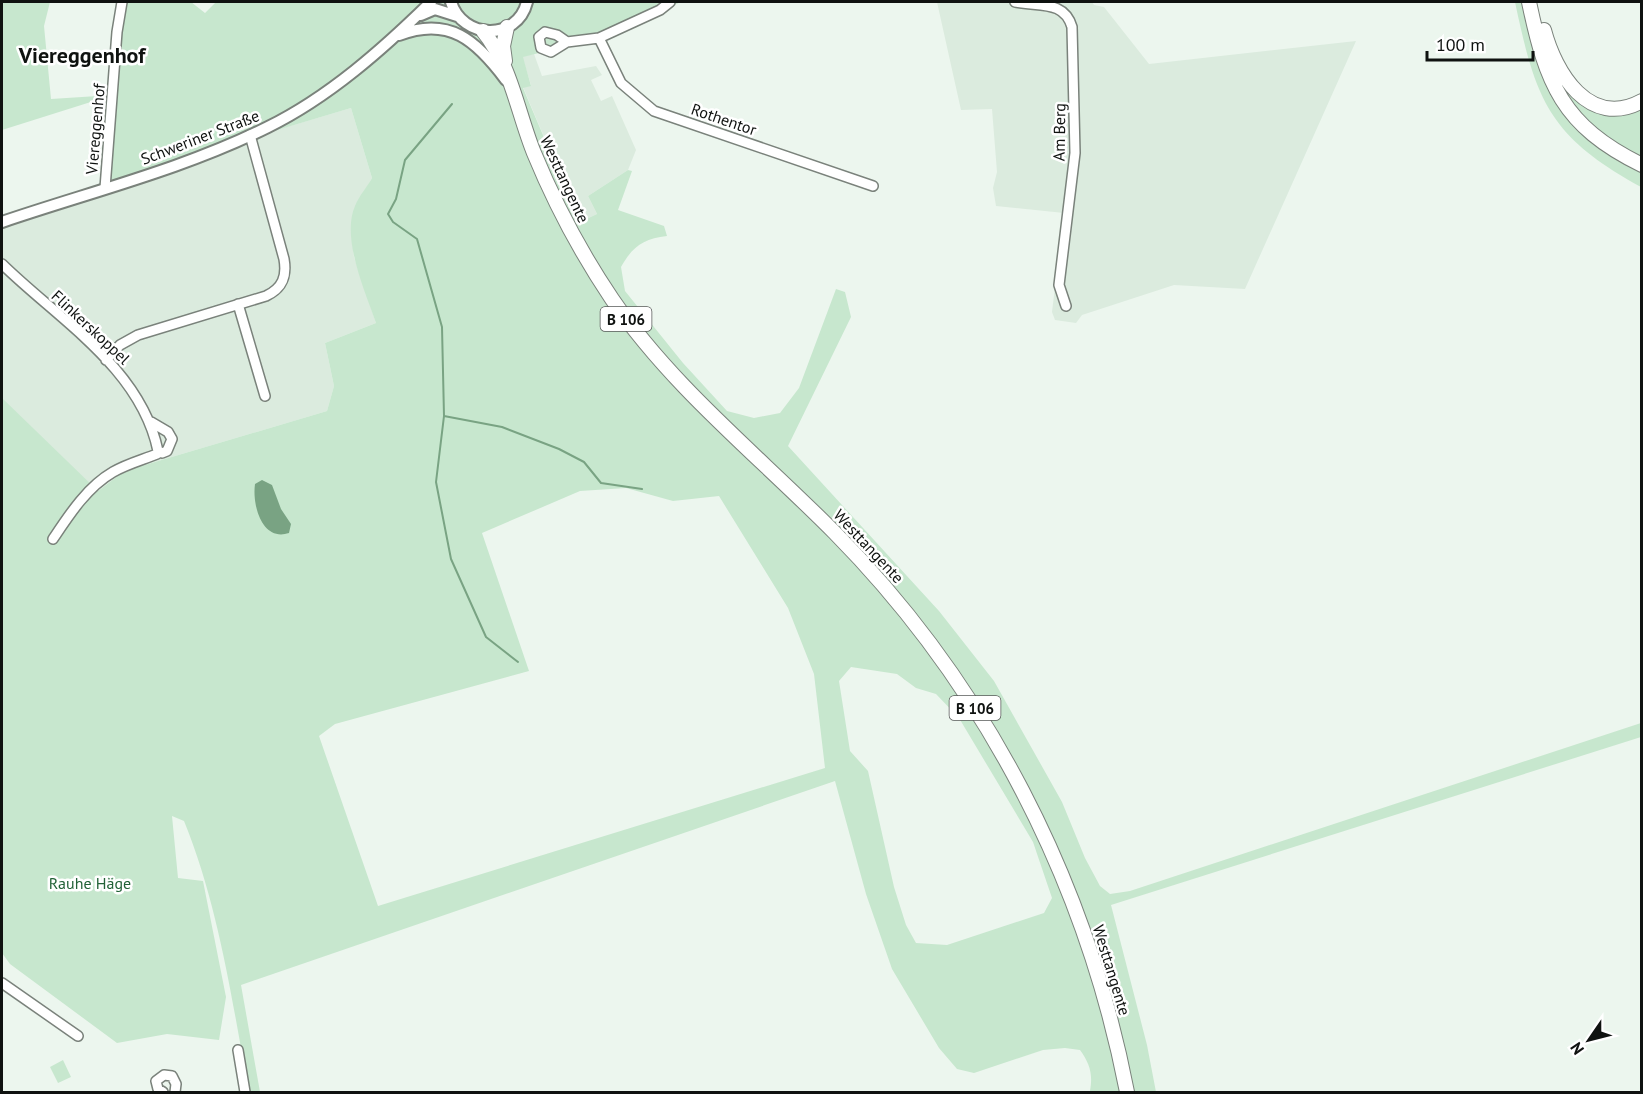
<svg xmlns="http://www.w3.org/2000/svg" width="1643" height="1094" font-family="'PT Sans',sans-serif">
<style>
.built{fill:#dbebde}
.green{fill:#c7e7ce;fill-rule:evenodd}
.water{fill:#79a383}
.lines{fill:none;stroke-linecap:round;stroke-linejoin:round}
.stream{stroke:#79a383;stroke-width:2}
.minor-casing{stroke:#7a827b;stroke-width:12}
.major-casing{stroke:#7a827b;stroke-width:14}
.highway-casing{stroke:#7a827b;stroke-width:16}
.minor{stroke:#fff;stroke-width:9}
.major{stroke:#fff;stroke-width:10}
.highway{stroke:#fff;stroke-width:14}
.labels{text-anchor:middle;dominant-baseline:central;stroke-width:5;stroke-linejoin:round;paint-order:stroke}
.shield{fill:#fff;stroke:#575958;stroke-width:1.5}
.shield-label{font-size:15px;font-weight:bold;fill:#0f1210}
.street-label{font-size:16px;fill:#0f1210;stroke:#fff}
.park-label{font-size:16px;fill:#226237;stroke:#fff}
.district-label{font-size:22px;font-weight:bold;fill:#0f1210;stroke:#fff}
</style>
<rect width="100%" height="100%" fill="#ecf6ee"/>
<!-- built -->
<path class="built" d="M937,2h155l2,3 10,2 45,57 207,-23 -111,248 -71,-4 -92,30 -6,8 -21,-3 -3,-8 12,-99 -68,-7 -3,-18 4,-16 -5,-63 -31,1z
M534,54l8,22 54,-10 6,9 -11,5 10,21 11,-5 24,54 -8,20 -40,26 9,18 -17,8 -57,-135 8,-2 -9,-29z
M351,108l21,70 -8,14 -13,39 3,26 22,66 -51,20 9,43 -7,25 -189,56 -19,8 -22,16 -95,-92v-177l228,-78z"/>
<!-- green -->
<path class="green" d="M2,2h48l-6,24 7,73 62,-4 9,-93h69l14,11 11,-11h465l-82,36 -76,19 8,29 -8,2 57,134 17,-8 -9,-18 40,-26 4,1 -14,39 46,16 3,10c-24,3 -34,10 -46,31l4,24 58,72 44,48 27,7 26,-5 19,-25 37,-99 9,3 6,25 -63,129 151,165 55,70 68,121 23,56 15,28 10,8 20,-3 511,-168v14l-530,168 36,140 9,47h-24c-29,-173 -113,-358 -229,-492 -42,-48 -86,-93 -132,-136 -34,-33 -69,-65 -100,-101 -38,-43 -67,-90 -99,-137l-2,2c21,36 42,73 68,106 72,91 167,161 243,247 127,144 209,325 246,511h-42l5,-1c3,-17 0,-27 -10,-41l-15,-2 -22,2 -69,23 -17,-4 -18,-21 -47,-79 -26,-75 -31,-113 -594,204 19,107h-11c-17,-91 -30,-185 -65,-271l-12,-5 6,62 25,3 23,116 -7,43 -52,-6 -50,9 -107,-79 -8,-11v-555l96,93 21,-16 19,-8 189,-56 7,-25 -9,-43 51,-20c-11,-32 -35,-85 -21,-117 4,-10 12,-19 17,-28l-21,-70 -97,29 -84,31 -64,18 7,-91 -111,35zM626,488l47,13 46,-5 69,112 26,66 11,94 -447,138 -59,-170 16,-12 194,-53 -47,-138 98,-42zM851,667l46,7 19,14 20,6 23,24 74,124 19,56 -8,15 -97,32 -31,-2 -10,-18 -12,-38 -26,-116 -18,-20 -11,-70z
M1515,2h12l33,102 81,65v18c-92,-51 -105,-86 -126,-185z
M1563,82l26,24 52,-1v56l-63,-44 -21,-31z
M63,1060l8,17 -13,6 -8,-16z"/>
<!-- water -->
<path class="water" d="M262,480l10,5 9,24 10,15 -2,9c-27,9 -37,-28 -34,-49z"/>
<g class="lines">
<!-- stream -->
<path class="stream" d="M452,104l-47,56 -9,39 -8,15 5,8 24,17 25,88 2,89 -8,66 15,77 35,78 32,25
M444,416l58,11 57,22 25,13 17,21 41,6"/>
<defs>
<path id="minor" d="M1015,2c24,5 49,-2 57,25l3,126 -16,132 7,21
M599,38l22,45 33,28 219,75
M567,42l-10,-7 -12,-3 -6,5 2,11 10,4 16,-10 32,-4 61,-28 10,-8
M105,188l12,-156 5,-30
M2,264c56,55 139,104 156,187l-1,3c-15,6 -30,10 -44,18 -26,15 -44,43 -60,67
M238,304l27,92
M106,360l14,-15 18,-10 128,-39c17,-8 21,-20 18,-37l-34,-124
M151,422l17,10 4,7 -5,12 -5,2 -4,-2
M2,983l76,53
M238,1050l7,42
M163,1092l-5,-3 -2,-8 8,-6 8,1 4,8 -1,8"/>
<path id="major" d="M451,2c11,37 66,40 76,0
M421,15l14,-6 22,7
M399,35c50,-19 77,5 107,45
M2,222c88,-30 182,-53 266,-95 61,-30 115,-78 163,-125"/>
<path id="highway" d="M1529,2c17,81 33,124 113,163
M1544,30c11,42 45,100 98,71
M483,31c28,34 35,83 51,122 21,51 47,100 78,146 61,89 147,157 223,234 151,153 251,348 292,559
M505,61l-2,-15 4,-19"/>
</defs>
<!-- minor casing -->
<use href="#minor" class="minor-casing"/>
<!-- major casing -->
<use href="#major" class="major-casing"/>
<!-- highway casing -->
<use href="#highway" class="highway-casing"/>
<!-- minor -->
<use href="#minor" class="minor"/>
<!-- major -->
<use href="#major" class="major"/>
<!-- highway -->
<use href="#highway" class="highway"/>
</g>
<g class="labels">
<!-- shield labels -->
<g class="shield">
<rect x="600.5" y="307" width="51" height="24" rx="4.5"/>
<rect x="949.5" y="696" width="51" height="24" rx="4.5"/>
</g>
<g class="shield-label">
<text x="626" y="319">B 106</text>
<text x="975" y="708">B 106</text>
</g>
<!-- street labels -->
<g class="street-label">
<text transform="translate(724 119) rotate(19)">Rothentor</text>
<text transform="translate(95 129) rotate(-85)">Viereggenhof</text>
<text transform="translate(1059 132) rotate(-89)">Am Berg</text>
<text transform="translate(200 137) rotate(-21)">Schweriner Straße</text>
<text transform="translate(565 179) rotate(65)">Westtangente</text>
<text transform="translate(91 327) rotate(43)">Flinkerskoppel</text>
<text transform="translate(869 546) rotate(47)">Westtangente</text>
<text transform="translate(1112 970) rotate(73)">Westtangente</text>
</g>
<!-- park labels -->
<g class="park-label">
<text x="90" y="883">Rauhe Häge</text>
</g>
<!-- district labels -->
<g class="district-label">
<text x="82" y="55">Viereggenhof</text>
</g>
</g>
<!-- border -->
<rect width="1643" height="1094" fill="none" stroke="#0f1210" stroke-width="6"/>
<!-- north arrow -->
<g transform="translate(1589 1040) rotate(235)" stroke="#ffffff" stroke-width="4.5" paint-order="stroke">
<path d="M0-4.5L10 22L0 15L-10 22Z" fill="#0f1210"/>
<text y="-9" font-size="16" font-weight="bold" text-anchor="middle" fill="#0f1210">N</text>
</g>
<!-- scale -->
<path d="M1427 51v9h106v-9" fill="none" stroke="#0f1210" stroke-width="3"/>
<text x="1436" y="51" font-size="18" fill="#0f1210" stroke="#ffffff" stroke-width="4.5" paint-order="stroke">100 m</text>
</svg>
